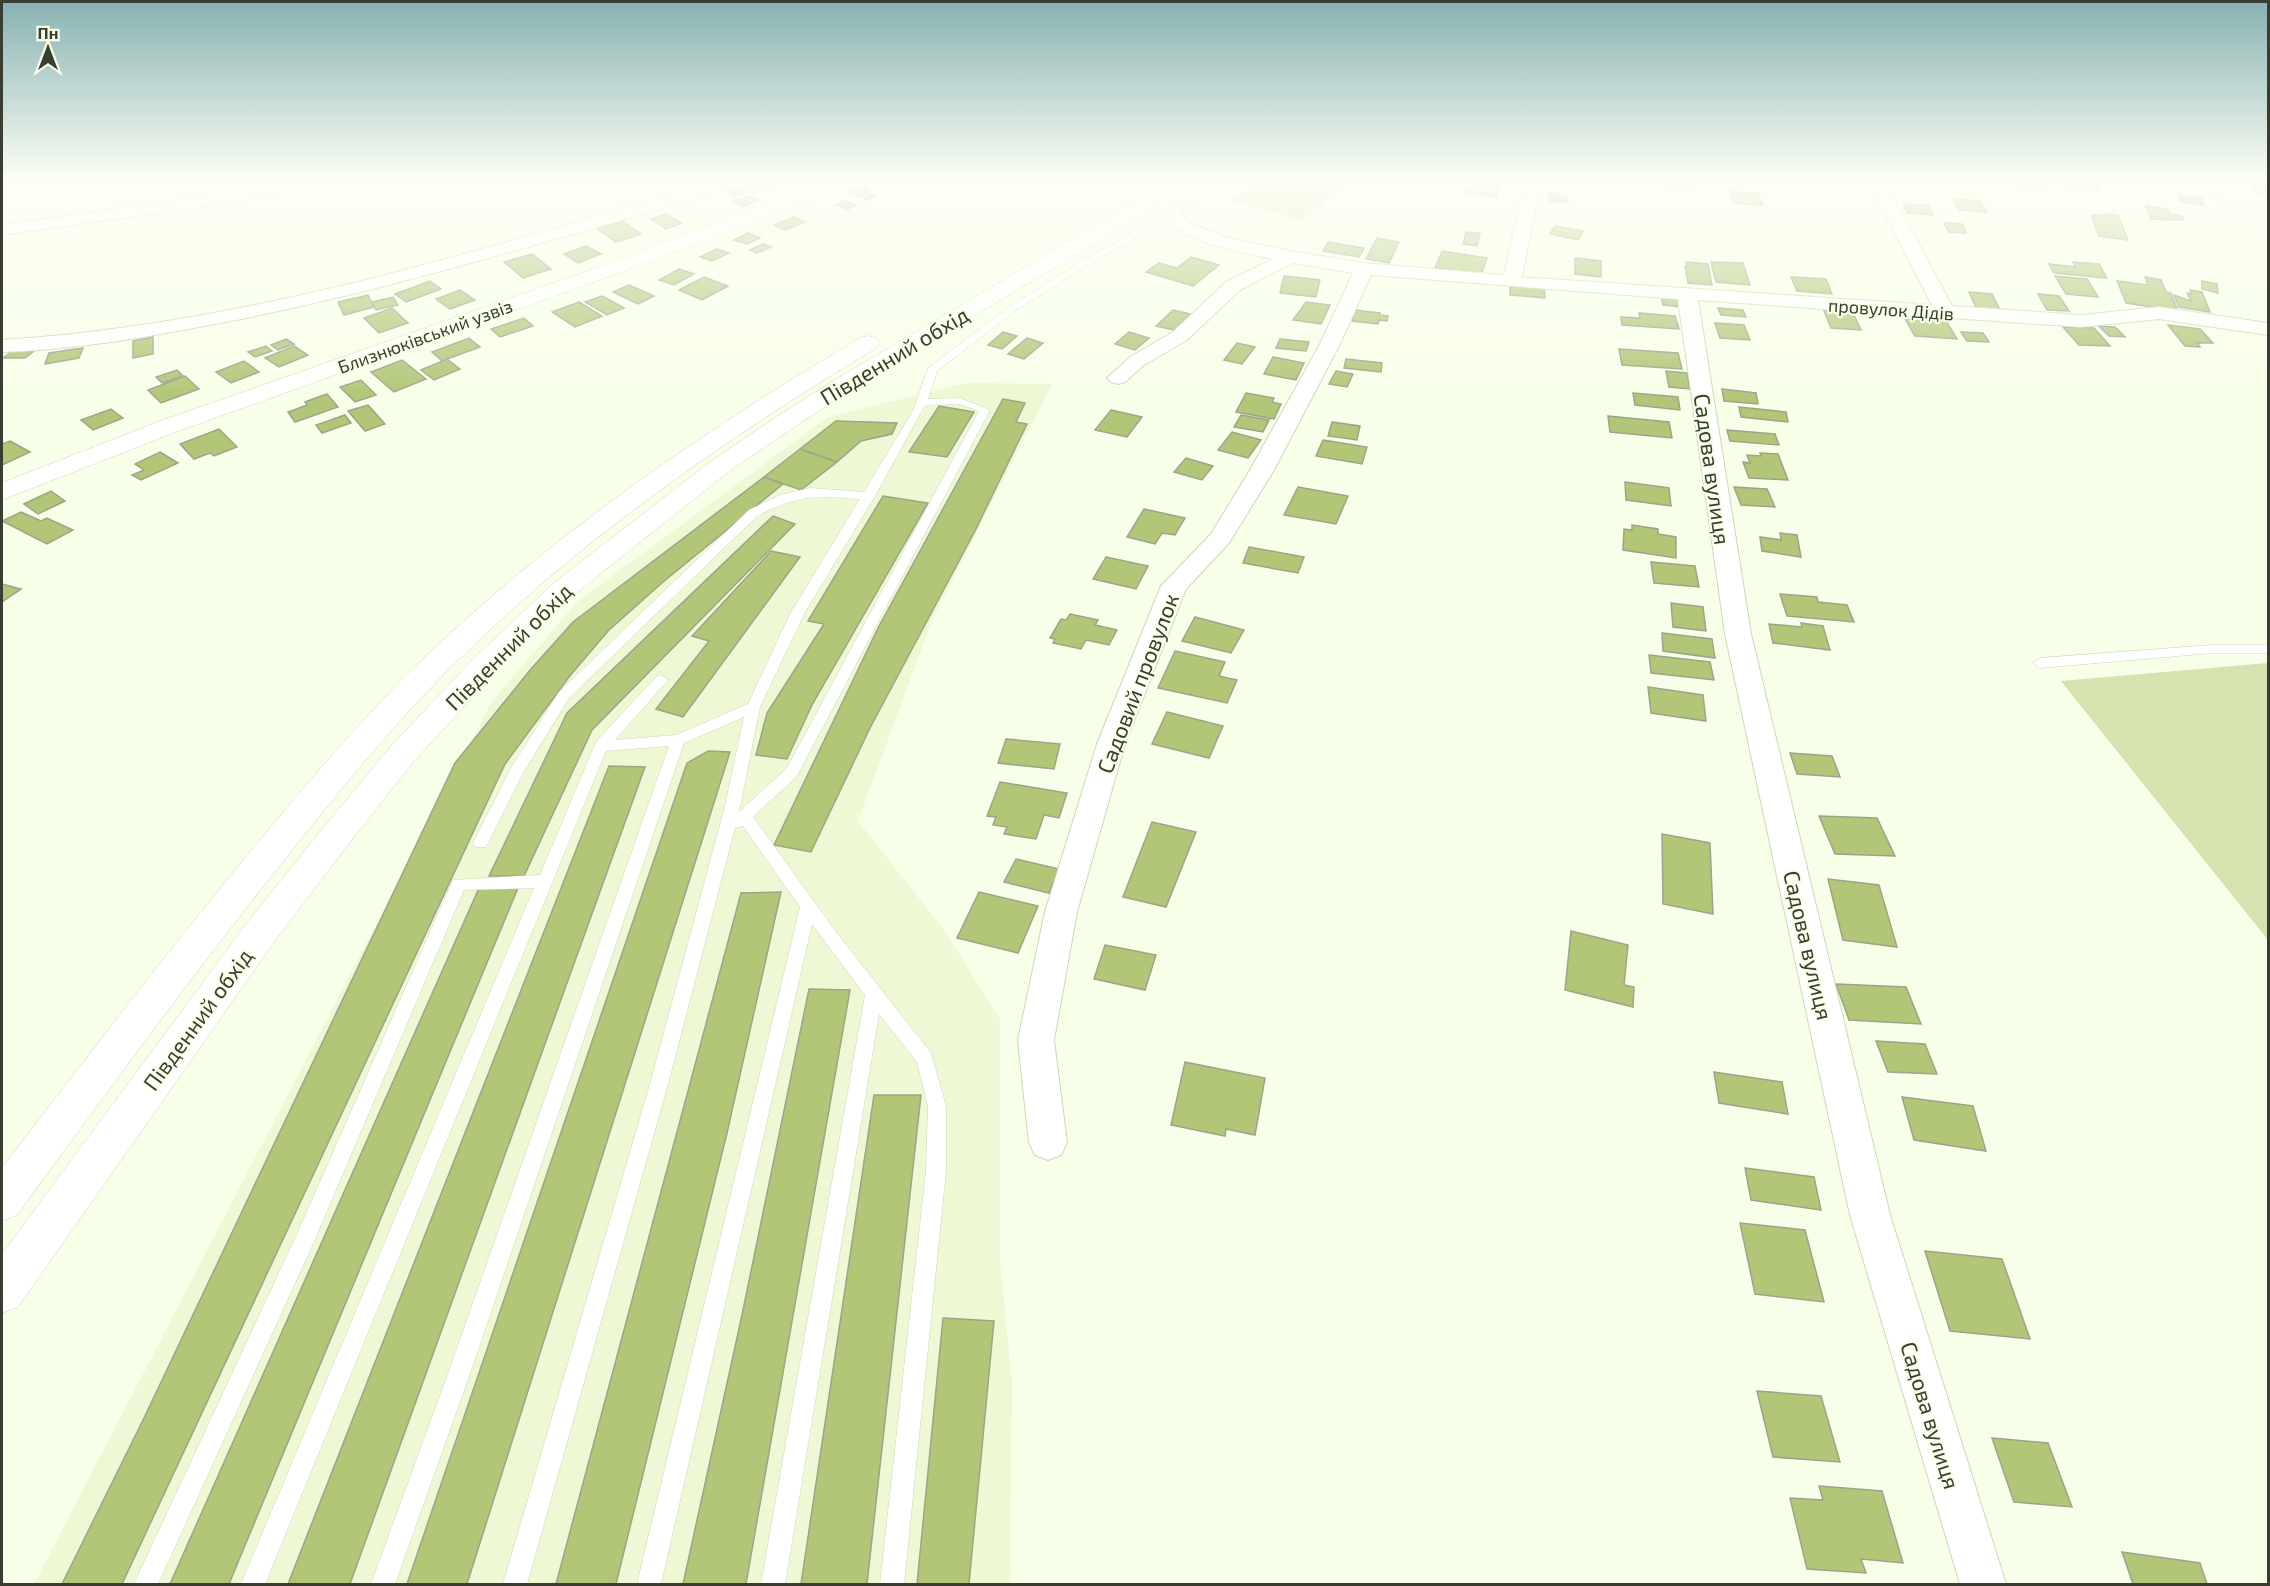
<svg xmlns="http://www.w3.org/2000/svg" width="2270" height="1586" font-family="'Exo 2',sans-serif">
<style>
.built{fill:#eef8d4}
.green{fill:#d4e3af}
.building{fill:#b1c677;stroke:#9ca48a;stroke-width:1.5}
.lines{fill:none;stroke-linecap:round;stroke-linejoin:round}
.service-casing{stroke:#ced6ba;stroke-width:1}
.minor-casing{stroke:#ced6ba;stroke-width:2}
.tertiary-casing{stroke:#ced6ba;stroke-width:1}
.primary-casing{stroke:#ced6ba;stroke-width:1}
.service{fill:#fff;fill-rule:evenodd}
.minor{fill:#fff;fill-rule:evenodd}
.tertiary{fill:#fff;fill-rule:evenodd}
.primary{fill:#fff;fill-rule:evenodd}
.labels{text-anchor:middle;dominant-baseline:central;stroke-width:4.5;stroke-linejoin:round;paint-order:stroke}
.far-street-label{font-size:18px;fill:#3a3d32;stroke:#f8ffe8}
.street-label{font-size:22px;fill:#3a3d32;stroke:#f8ffe8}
</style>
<rect width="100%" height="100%" fill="#f8ffe8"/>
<!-- built -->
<path class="built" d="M966,383l86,1 -119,234 -75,203 86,109 56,89v242l12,122 -2,201h-976l458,-883 86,-100 250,-184z"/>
<!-- green -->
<path class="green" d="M1262,179h88l-47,41 -72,-19z
M2268,663v277l-207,-259z"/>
<!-- building -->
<path class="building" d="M909,179h32l-12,7z
M1468,179l33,2 -4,17 -33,-6z
M1666,179h26l2,10 -27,-2z
M2018,179l25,1 5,10 -26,-2z
M762,180l9,6 -37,11 -9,-6z
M2062,180l33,3 4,7 -33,-3z
M2252,182l16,3v14l-10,-1 -7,-10z
M859,187l9,3 -4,2 11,4 -8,4 -20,-8z
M1728,191l30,2 5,12 -30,-2z
M1548,193l18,1 2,8h-18z
M750,196l9,4 -16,6 -9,-5z
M2178,196l24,3 1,6 -23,-4z
M1953,199l27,2 7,11 -28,-2z
M845,201l12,4 -9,4 -12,-4z
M1903,204l26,2 4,9 -26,-2z
M2146,206l22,3 2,5 12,2 2,4 -33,-1z
M666,214l16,9 -16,6 -15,-10z
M2104,214l14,1 10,25 -29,-4 -8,-21 14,1z
M794,217l11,5 -20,8 -11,-5z
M623,221l18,13 -25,8 -18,-13z
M1944,223l18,1 4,9 -17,-1z
M1555,226l28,5 -5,9 -28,-6z
M1466,232l14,1 -3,13 -14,-2z
M748,233l12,5 -13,6 -13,-4z
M1377,238l22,4 -10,21 -23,-4z
M1328,242l36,6 -5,9 -36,-6z
M763,244l8,3 -14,6 -7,-3z
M586,246l15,8 -23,9 -14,-9z
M717,249l12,4 -17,8 -12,-4z
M1442,251l45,7 -6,17 -46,-7z
M532,254l19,15 -28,9 -19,-16z
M1191,257l28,8 -26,21 -47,-14 13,-9 18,5z
M1575,258l26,3v16l-26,-3z
M1686,262l22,2 4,21 -24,-2 -3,-17h2z
M1711,262l32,1 7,22 -34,-3z
M2073,262l26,2 8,14 -53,-5 -5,-9 27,3z
M679,269l15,5 -20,11 -15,-5z
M1284,276l36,4 -4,17 -36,-4z
M2055,276l32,3 11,18 -32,-3z
M704,277l24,9 -26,14 -23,-10z
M1791,277l35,2 6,15 -35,-3z
M2145,277l16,3 5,12 5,1 7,18 -52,-8 -9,-22 31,4z
M430,281l11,8 -35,13 -11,-8z
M2202,281l15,3 1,9 -16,-4z
M1510,284l34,3 1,11 -35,-3z
M629,285l25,11 -16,8 -25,-12z
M460,290l15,10 -25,9 -14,-10z
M2190,290l12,2 8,20 -31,-5 -5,-12 17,6 -4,-8 4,1z
M1969,292l23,2 9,18 -24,-2z
M2038,294l21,2 10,15 -22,-1z
M368,295l6,12 -30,8 -6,-13z
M602,296l22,12 -17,7 -22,-13z
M1661,296l18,1 2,10 -18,-2z
M393,297l5,8 -22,5 -4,-8z
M579,302l23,14 -27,11 -23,-15z
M1306,302l24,3 -9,19 -28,-4z
M392,308l16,15 -29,10 -15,-15z
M1718,308l25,2 3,7 -25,-2z
M1173,310l17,4 -16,16 -18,-4z
M1355,310l25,3v2l8,1 -1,5 -8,-1 -1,4 -26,-3z
M1824,311l29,2 8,17 -30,-2z
M1639,313l36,3 4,13 -57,-4 -1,-8 19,1z
M524,318l9,8 -33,11 -9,-8z
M1905,319l41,2 11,18 -42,-3z
M1715,323l29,2 6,15 -30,-2z
M2168,325l32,4 13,14h-16l3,4 -15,-1z
M2099,326l16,1 10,10 -16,-1z
M2063,327l31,1 16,18 -31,-1z
M1003,332l14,4 -15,13 -14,-4z
M1129,332l20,6 -14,12 -20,-6z
M1961,332l22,1 6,9 -22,-1z
M153,337v17l-20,4v-17z
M469,338l11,9 -38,14 -10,-9z
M1027,338l16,5 -19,16 -16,-5z
M286,339l8,5 -16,6 -7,-5z
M1280,339l29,3 -3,9 -30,-3z
M1237,343l18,4 -13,17 -18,-4z
M266,346l6,5 -17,6 -7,-5z
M294,346l14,9 -29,12 -14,-9z
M83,348l-4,10 -34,6 4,-11z
M1619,349l59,4 4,16 -60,-4z
M12,351h22l-9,7h-22z
M1273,357l31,6 -8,17 -32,-6z
M447,359l13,10 -26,11 -13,-10z
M1346,359l36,4 -1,9 -37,-4z
M402,360l24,19 -32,13 -23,-20z
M244,361l15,11 -28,11 -15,-11z
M177,370l6,6 -21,7 -6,-6z
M1336,371l17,3 -6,13 -18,-3z
M1666,371l21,2 3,16 -21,-2z
M185,376l14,13 -38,14 -13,-13z
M361,380l15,15 -21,7 -15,-15z
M1722,389l34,4 2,11 -34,-3z
M1246,393l28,5 -2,4 9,2 -7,15 -38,-7z
M1633,393l45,4 2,13 -45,-5z
M327,394l11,13 -43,15 -7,-10 19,-7 -2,-3z
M1003,399l22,4 -9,19 11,2 -52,107 -105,197 -59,124 -37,-7 104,-217z
M368,405l17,19 -20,7 -17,-20z
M939,406l35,6 -27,45 -38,-5z
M1739,407l47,5 2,10 -47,-5z
M111,409l12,9 -30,12 -12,-10z
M1111,410l31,7 -15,20 -32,-7z
M345,415l6,8 -29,10 -6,-8z
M1241,415l28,5 -6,12 -29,-5z
M1608,416l61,6 3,16 -62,-6z
M836,421l61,2 -5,11 -31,7 -24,21 -37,-13z
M1332,422l28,4 -3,14 -29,-4z
M219,429l18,18 -23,9 -4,-3 -16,6 -14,-15z
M1727,430l48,4 4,11 -49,-4z
M1232,432l29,8 -13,18 -30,-8z
M1323,440l44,7 -5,17 -46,-8z
M10,441l20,11 -28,13v-21z
M800,449l37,13 -36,28 -37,-13z
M160,452l18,11 -37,17 -9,-5 12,-5 -9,-6z
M1760,453l18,1 10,26 -39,-2 -6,-16 7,1 -3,-8 14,1z
M1186,458l27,8 -11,14 -28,-8z
M764,477l19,7 -120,98 -55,49 -39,46 -64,87 -383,820h-60l82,-166 311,-655 76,-94 42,-47z
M1625,482l44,6 2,18 -45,-6z
M1298,487l50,9 -12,28 -52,-9z
M1734,487l33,2 8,18 -34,-2z
M51,491l14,10 -27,13 -14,-10z
M883,496l45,7 -116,202 -25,54 -31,-4 11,-42 57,-89 -16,-3z
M1144,509l41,9 -10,17 -13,-2 -7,11 -28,-7z
M21,512l20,9 6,-3 26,12 -26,14 -45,-23z
M773,516l22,8 -203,206 -68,146h-35l78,-163z
M1632,525l26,4v5l18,3v21l-53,-8 1,-21 8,1z
M1780,533l17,2 4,22 -39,-6 -2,-14 21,3z
M1249,547l55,10 -6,16 -55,-10z
M771,551l29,6 -117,160 -27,-8 53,-68 -17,-5z
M1106,557l42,9 -12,23 -43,-10z
M1651,562l44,4 4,21 -45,-4z
M2,584l19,5 -19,13z
M1780,594l37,3 1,5 29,3 7,17 -67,-6z
M1671,603l32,4 3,24 -33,-4z
M1070,614l28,6 -3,5 22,5 -8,15 -23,-5 -5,9 -28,-6 2,-4 -5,-1 11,-19 5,1z
M1195,617l49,13 -13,23 -49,-12z
M1801,623l22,3 7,24 -57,-7 -4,-19 33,3z
M1662,633l50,6 3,19 -52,-7z
M1175,651l50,11 -6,14 18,4 -10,23 -69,-15z
M1649,655l61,7 4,18 -63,-7z
M1648,687l55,8 3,26 -55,-8z
M1167,712l56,14 -14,32 -57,-14z
M1006,739l54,5 -6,25 -56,-6z
M708,751l22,1 -263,832h-60l280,-821z
M1790,753l42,3 8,21 -43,-3z
M609,766l36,1 -295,817h-62z
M1000,782l67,11 -8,25 -15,-3 -8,24 -32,-5 3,-7 -14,-2 3,-8 -9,-1z
M1819,816l58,2 18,38 -60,-2z
M1152,822l44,10 -30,75 -43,-10z
M1662,834l48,9 3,71 -50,-10z
M1016,859l43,10 -10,24 -45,-11z
M1828,879l51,6 18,62 -54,-7z
M479,888h39l-289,696h-59z
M781,892l-54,241 -111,451h-60l185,-691z
M979,892l59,14 -20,47 -61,-15z
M1571,931l57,14 -4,40 10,2 -1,20 -68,-17z
M1105,945l51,10 -11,35 -51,-11z
M1836,984l70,3 15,37 -72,-4z
M809,989l41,1 -104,594h-63l59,-269z
M1876,1041l49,3 12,30 -49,-2z
M1185,1062l80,16 -10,57 -29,-6 -1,7 -54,-11z
M1714,1072l68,10 6,32 -69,-11z
M874,1095h47l-54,489h-66z
M1902,1097l71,9 13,45 -72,-11z
M1745,1168l69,9 7,33 -70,-10z
M1740,1223l65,7 19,72 -69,-8z
M1925,1251l77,8 28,80 -80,-8z
M943,1318l51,3 -25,263h-52z
M1757,1391l64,5 19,66 -67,-5z
M1992,1438l56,5 24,64 -58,-5z
M1819,1486l63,5 21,72 -42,-4 5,14 -59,-4 -17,-71 33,2z
M2122,1552l78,11 7,21h-74z"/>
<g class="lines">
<defs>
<path id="service" d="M1226,179h11l-147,85 -75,47 -78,60 -9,28 32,-1 30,12 -193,366 -44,41 86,119 92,117 15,53v65l-42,413h-24l46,-413 2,-65 -11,-44 -38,-48 -94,570h-24l104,-589 -53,-71 -151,660h-24l163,-677 -57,-81 -8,2 -67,256 -141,500h-24l147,-500 74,-274 20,-93 -60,26 -213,628 -76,213h-24l78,-213 220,-625 -63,5 -341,833h-24l293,-696 -70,2 -152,356 -154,338h-24l164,-352 155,-352 87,-5 56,-133 60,-65 5,-2 7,5 -53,60 61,-5 72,-31 42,-90 70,-115c-49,-3 -58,-5 -103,17l-188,182 -46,75 -37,74h-10l-3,-4 38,-75 48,-76 190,-182 31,-15 30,-7 54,4 49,-81 15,-43 81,-61 75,-47zM959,404l20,7 -192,357 -48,44 21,-105 44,-93 71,-118 50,-91z
M2213,645h55v8h-55l-173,15 -7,-5 7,-5z"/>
<path id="minor" d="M303,179h39l-8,5 -134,23 -198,28v-10l198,-28z
M723,179h27l-2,4c-173,50 -345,104 -522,139 -74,14 -149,28 -224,30v-12c246,-15 485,-92 721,-161z
M1525,179h16l-19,98 410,28 -55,-106v-12l-4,-8h17l3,8 2,12 57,107 129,9 78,-8 109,16v12l-109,-16 -78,8 -383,-27 53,334 139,581 116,369h-46l-110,-369 -125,-581 -47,-335 -307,-24 -31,69 -66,126 -45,73 -43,46 -61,155 -48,168 -23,128 13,103 -6,12 -13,5 -13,-5 -6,-12 -11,-103 27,-128 52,-168 64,-158 50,-52 39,-64 70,-126 33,-71 -60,-10 -53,27 -53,50 -43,25 -19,17 -7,2 -7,-2 -4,-4 23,-21 43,-25 53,-50 47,-23c-35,-8 -89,-15 -111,-45l3,-4h12l15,14 37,14 61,13 74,12 140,12z
M2093,179h50l125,16v10l-167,-21z"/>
<path id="tertiary" d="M831,179h26l-2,4 -228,87 -454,163 -171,67v-17l153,-60 458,-161z"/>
<path id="primary" d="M1167,179h21l-48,37 -286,172 -60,39 -62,42 -157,125 -78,77 -83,90 -67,85 -71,93 -258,368 -16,6v-59l248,-335 73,-91 69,-83 83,-88 80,-75 159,-123 62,-42 62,-39 288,-170z
M868,336l8,2 3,5 -3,5c-156,94 -305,198 -434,328 -56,57 -107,120 -157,183 -93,116 -180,236 -268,356l-15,6v-53c85,-111 169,-221 258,-328 52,-62 104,-124 162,-180 132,-127 282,-229 438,-322z"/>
</defs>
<!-- service casing -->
<use href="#service" class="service-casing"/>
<!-- minor casing -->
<use href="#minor" class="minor-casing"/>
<!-- tertiary casing -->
<use href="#tertiary" class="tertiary-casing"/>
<!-- primary casing -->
<use href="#primary" class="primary-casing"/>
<!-- service -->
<use href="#service" class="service"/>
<!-- minor -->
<use href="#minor" class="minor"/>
<!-- tertiary -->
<use href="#tertiary" class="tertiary"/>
<!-- primary -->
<use href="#primary" class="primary"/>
</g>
<!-- sky -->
<linearGradient id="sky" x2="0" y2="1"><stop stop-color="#88b1b1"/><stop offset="0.45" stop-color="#fcfff5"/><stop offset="1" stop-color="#fcfff5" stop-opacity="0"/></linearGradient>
<rect width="2270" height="401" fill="url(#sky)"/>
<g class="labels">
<!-- far-street labels -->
<g class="far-street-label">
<text transform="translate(1891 309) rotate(4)">провулок Дідів</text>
<text transform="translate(425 336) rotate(-20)">Близнюківський узвіз</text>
</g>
<!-- street labels -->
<g class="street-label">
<text transform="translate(894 355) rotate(-31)">Південний обхід</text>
<text transform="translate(1713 469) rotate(82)">Садова вулиця</text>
<text transform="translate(508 646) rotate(-45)">Південний обхід</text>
<text transform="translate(1137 683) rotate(-69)">Садовий провулок</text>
<text transform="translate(1809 945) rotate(77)">Садова вулиця</text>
<text transform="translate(197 1019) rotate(-54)">Південний обхід</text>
<text transform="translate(1931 1415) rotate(73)">Садова вулиця</text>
</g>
</g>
<!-- border -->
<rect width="2270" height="1586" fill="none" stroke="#3a3d32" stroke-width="6"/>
<!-- north arrow -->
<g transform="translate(48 48)" stroke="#f8ffe8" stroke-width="4.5" paint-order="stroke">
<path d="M0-4.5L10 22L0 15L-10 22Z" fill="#3a3d32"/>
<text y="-9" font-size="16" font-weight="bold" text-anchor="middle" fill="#3a3d32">Пн</text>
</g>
</svg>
